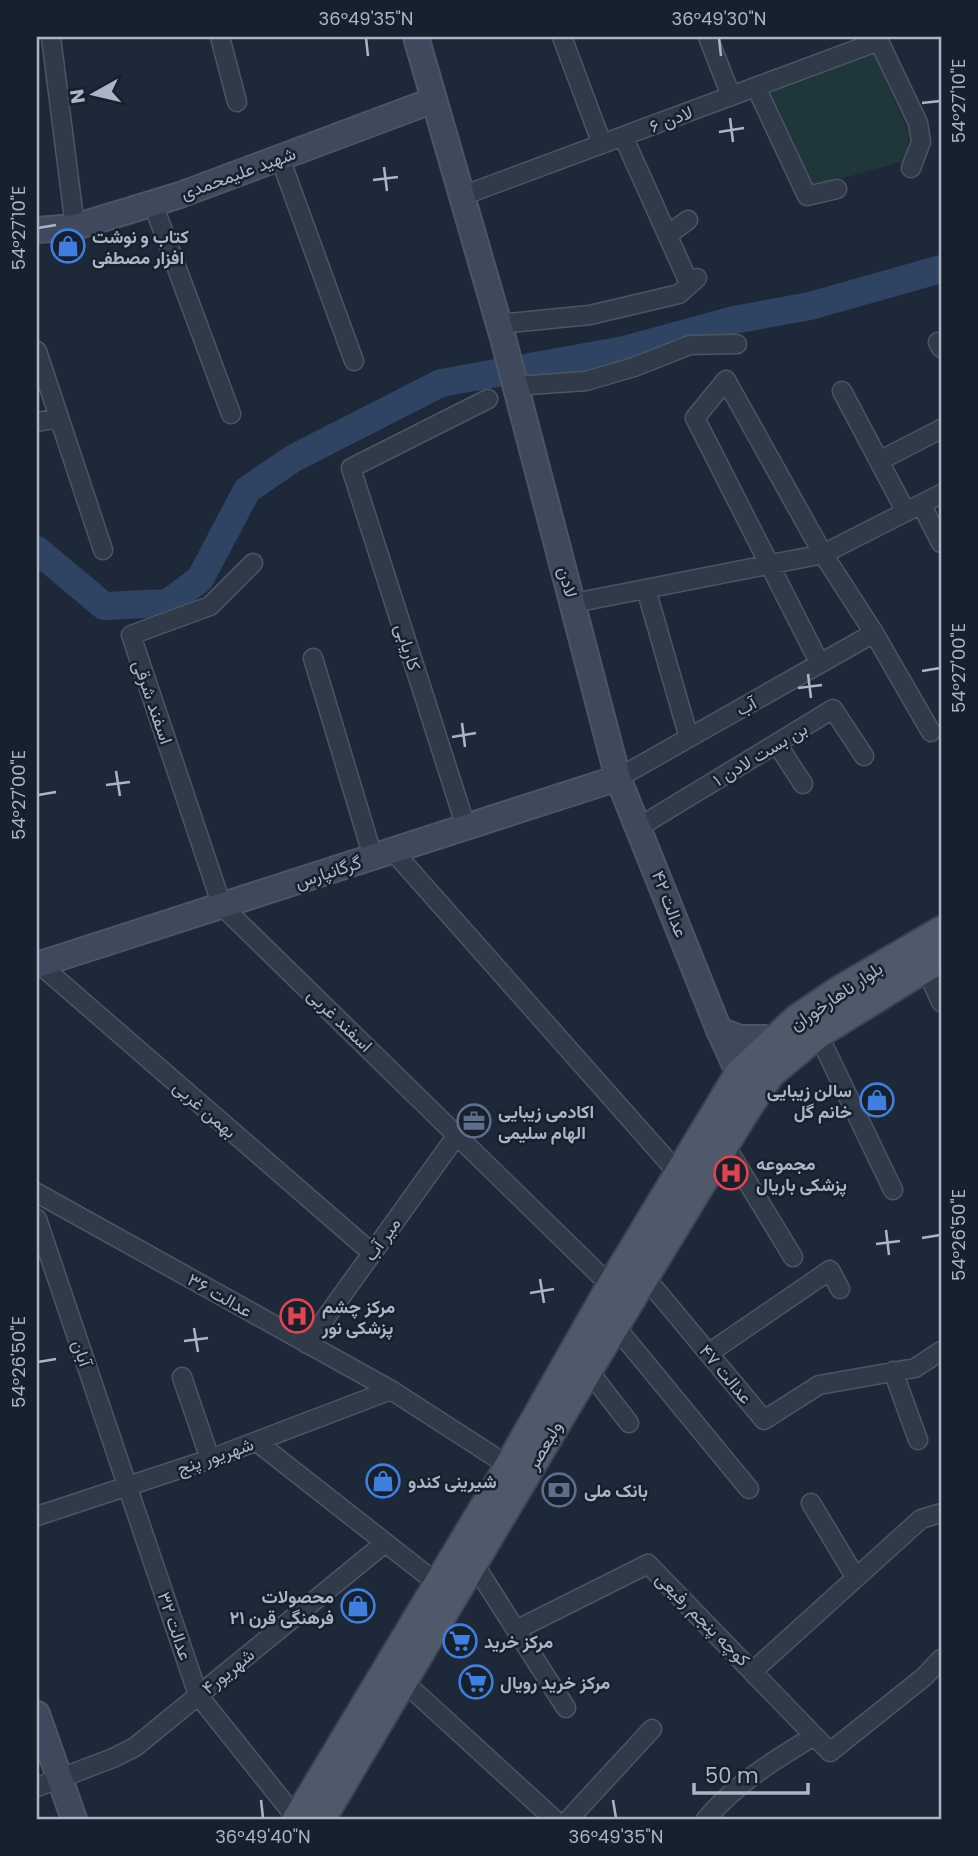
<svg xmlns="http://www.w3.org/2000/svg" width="978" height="1856" font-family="Poppins,Vazirmatn,sans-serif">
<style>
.green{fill:#1f363a}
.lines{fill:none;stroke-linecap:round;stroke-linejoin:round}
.river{stroke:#2f4362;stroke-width:28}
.minor-casing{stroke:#4c5564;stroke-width:21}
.secondary-casing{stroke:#4c5564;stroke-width:28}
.primary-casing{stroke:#3b4352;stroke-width:32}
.minor{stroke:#313a49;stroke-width:18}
.secondary{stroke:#3f495c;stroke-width:24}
.primary{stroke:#4f5969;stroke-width:28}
.ticks{fill:none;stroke:#abb5c6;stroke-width:2.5}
.labels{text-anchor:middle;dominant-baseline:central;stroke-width:5;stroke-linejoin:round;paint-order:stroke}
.street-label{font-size:18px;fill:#abb5c6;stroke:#17202d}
.poi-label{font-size:18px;font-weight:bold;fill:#abb5c6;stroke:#17202d;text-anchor:start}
.neatline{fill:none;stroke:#abb5c6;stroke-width:2.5}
.ticks-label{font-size:18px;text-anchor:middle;fill:#abb5c6}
</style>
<rect width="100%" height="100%" fill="#1d2839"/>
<!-- green -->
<path class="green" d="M874,54l35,79 -4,28 -91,25 -45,-97z"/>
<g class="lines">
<!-- river -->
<path class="river" d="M37,550l67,56 64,-3 32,-24 47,-89 47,-32 147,-75 183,-33 110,-30 76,-14 131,-37"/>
<defs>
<path id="minor" d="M51,37l24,190
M220,37l17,65
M562,37l40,107
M708,37l23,59
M877,37l41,86 3,19 -10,26
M756,87l51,109 30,-7
M623,136l66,147
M280,158l74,203
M462,196l417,-155
M153,204l78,210
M669,234l19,-14
M499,324l91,-9 89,-21 18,-16
M938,342l3,6
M37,351l66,199
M515,386l71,-5 48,-14 56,-22 47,-1
M842,391l64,121
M37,422l22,-4
M879,461l62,-32
M921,504l20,39
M253,563l-43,43 -79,29 91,271 389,380
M646,589l43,149
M574,603l249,-49 118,-60
M313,658l60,199
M820,664l-125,-246 31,-38 97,174 51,79 57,99
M777,744l26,40
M618,778l256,-145
M466,827l-115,-359 137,-69
M639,827l194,-118 31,47
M393,851l286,323
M37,962l335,291
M925,967l16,35
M818,1034l75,156
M725,1145l68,112
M37,1193l354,197 124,80
M37,1219l161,476 99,124
M645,1277l119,143 55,-35 96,-17 26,-17
M615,1326l134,163
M307,1344l150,-209
M709,1353l121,-83 10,19
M588,1370l41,53
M893,1371l25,69
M182,1377l28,82
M257,1442l181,142
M811,1503l45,75
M37,1516l173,-57 181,-69
M474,1564l92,144
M516,1630l132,-66 182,188 94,-75 17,-18
M753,1671l168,-152 20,-6
M403,1681l151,138
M37,1787l76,-29 22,-11 250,-204
M569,1819l83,-90
M706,1819c32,-37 67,-58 108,-83"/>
<path id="secondary" d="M416,37l87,301 115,440 101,252
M37,230l38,-3 105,-32 254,-95
M37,965l581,-187
M739,1074l-20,-44 21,8h36
M37,1714l37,105"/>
<path id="primary" d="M297,1819l212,-353 102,-180 128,-212 58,-55 43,-29 101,-59
M321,1819l267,-449 156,-257 26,-39 48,-40 123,-76"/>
</defs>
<!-- minor casing -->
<use href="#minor" class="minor-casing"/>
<!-- secondary casing -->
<use href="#secondary" class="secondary-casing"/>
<!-- primary casing -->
<use href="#primary" class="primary-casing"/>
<!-- minor -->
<use href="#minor" class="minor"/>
<!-- secondary -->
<use href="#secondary" class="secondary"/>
<!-- primary -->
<use href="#primary" class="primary"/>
</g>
<!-- ticks -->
<path class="ticks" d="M366,38l2,18M719,38l2,18M922,103l18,-2M730,118l3,24M719,132l25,-4M384,167l3,24M373,180l25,-3M38,228l18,-3M922,671l18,-3M808,674l3,24M798,688l24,-3M462,723l3,24M452,737l24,-4M116,771l4,25M106,785l24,-3M38,795l18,-3M886,1230l3,25M922,1238l18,-3M876,1244l24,-3M540,1279l4,24M530,1293l24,-4M194,1328l4,24M184,1341l24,-3M38,1362l18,-3M261,1800l2,18M613,1800l3,18"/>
<!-- icons -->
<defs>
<symbol id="shop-ring" viewBox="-11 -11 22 22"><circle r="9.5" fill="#17202d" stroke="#3f7fe0" stroke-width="1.5"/><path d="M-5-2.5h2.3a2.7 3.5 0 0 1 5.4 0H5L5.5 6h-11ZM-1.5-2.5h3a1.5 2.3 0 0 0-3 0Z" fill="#3f7fe0"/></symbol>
<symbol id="office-ring" viewBox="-11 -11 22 22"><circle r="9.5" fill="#17202d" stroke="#5c6f8a" stroke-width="1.5"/><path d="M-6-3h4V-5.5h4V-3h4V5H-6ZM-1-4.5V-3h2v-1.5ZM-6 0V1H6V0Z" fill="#5c6f8a"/></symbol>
<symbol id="hospital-ring" viewBox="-11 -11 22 22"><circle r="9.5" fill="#17202d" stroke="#e0444e" stroke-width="1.5"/><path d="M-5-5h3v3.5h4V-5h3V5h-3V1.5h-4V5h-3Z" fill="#e0444e"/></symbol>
<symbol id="bank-ring" viewBox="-11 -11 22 22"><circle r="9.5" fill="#17202d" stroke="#5c6f8a" stroke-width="1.5"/><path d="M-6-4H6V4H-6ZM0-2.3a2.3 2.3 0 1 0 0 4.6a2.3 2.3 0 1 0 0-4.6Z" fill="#5c6f8a"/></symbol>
<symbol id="supermarket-ring" viewBox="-11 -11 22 22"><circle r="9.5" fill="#17202d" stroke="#3f7fe0" stroke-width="1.5"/><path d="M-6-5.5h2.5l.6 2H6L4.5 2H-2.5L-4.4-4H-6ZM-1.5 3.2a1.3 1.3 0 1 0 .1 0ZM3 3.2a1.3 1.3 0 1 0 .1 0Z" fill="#3f7fe0"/></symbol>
</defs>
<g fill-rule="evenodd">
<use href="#shop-ring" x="49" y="227" width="38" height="38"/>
<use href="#shop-ring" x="858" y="1081" width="38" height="38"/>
<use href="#office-ring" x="455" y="1102" width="38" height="38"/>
<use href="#hospital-ring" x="712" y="1154" width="38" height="38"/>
<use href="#hospital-ring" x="278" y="1297" width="38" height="38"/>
<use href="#shop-ring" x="364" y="1462" width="38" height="38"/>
<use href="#bank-ring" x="540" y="1471" width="38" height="38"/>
<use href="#shop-ring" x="339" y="1587" width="38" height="38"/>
<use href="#supermarket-ring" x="441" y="1622" width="38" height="38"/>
<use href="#supermarket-ring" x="457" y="1663" width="38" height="38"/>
</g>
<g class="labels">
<!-- street labels -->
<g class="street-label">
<text transform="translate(671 119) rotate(-21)">۶ لادن</text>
<text transform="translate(238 173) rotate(-20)">شهید علیمحمدی</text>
<text transform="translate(568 582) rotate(75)">لادن</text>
<text transform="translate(408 647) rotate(72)">کاریابی</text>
<text transform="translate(153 702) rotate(71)">اسفند شرقی</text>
<text transform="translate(746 706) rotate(-29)">آب</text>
<text transform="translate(760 754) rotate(-31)">۱ بن بست لادن</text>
<text transform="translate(328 872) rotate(-18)">گرگانپارس</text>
<text transform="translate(670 904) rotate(69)">عدالت ۴۲</text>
<text transform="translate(836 996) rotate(-34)">بلوار ناهارخوران</text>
<text transform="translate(340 1020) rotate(44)">اسفند غربی</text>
<text transform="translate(205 1109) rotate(41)">بهمن غربی</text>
<text transform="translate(382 1239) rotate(-54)">میر آب</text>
<text transform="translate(220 1295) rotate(29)">عدالت ۳۶</text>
<text transform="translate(82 1353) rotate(71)">آبان</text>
<text transform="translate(726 1374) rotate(50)">عدالت ۴۷</text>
<text transform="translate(544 1445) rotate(-60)">ولیعصر</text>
<text transform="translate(215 1456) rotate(-19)">شهریور پنج</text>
<text transform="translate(703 1619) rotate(45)">کوچه پنجم رفیعی</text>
<text transform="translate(175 1626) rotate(71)">عدالت ۳۲</text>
<text transform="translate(228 1671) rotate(-39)">شهریور۴</text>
</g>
<!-- poi labels -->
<g class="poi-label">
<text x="92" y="236">کتاب و نوشت<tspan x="92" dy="21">افزار مصطفی</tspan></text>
<text x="852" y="1090" text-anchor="end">سالن زیبایی<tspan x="852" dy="21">خانم گل</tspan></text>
<text x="498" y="1111">اکادمی زیبایی<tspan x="498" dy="21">الهام سلیمی</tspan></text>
<text x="756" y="1163">مجموعه<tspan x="756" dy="21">پزشکی باریال</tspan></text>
<text x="322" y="1306">مرکز چشم<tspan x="322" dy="21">پزشکی نور</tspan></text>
<text x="408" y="1481">شیرینی کندو</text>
<text x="584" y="1490">بانک ملی</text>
<text x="334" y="1596" text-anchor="end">محصولات<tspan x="334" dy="21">فرهنگی قرن ۲۱</tspan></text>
<text x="484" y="1641">مرکز خرید</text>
<text x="500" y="1682">مرکز خرید رویال</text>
</g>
</g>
<!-- border -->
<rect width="978" height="1856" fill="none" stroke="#17202d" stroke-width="77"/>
<!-- north arrow -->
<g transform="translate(94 94) rotate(262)" stroke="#17202d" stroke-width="5" paint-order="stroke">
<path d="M0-5L12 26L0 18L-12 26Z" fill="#abb5c6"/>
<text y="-10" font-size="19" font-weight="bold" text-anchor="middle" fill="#abb5c6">N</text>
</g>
<!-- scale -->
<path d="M694 1783v10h114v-10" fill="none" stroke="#abb5c6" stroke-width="3.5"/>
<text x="705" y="1783" font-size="21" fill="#abb5c6" stroke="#17202d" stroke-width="5" paint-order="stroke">50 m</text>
<rect x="38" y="38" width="902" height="1780" class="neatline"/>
<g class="ticks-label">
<text x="366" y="25">36°49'35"N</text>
<text x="719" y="25">36°49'30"N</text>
<text transform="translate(959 101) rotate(-90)" y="6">54°27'10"E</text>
<text transform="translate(19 228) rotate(-90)" y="6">54°27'10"E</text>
<text transform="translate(959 668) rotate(-90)" y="6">54°27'00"E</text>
<text transform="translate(19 795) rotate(-90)" y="6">54°27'00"E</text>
<text transform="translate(959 1235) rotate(-90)" y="6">54°26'50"E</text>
<text transform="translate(19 1362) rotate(-90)" y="6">54°26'50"E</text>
<text x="263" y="1843">36°49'40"N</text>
<text x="616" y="1843">36°49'35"N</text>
</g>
</svg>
